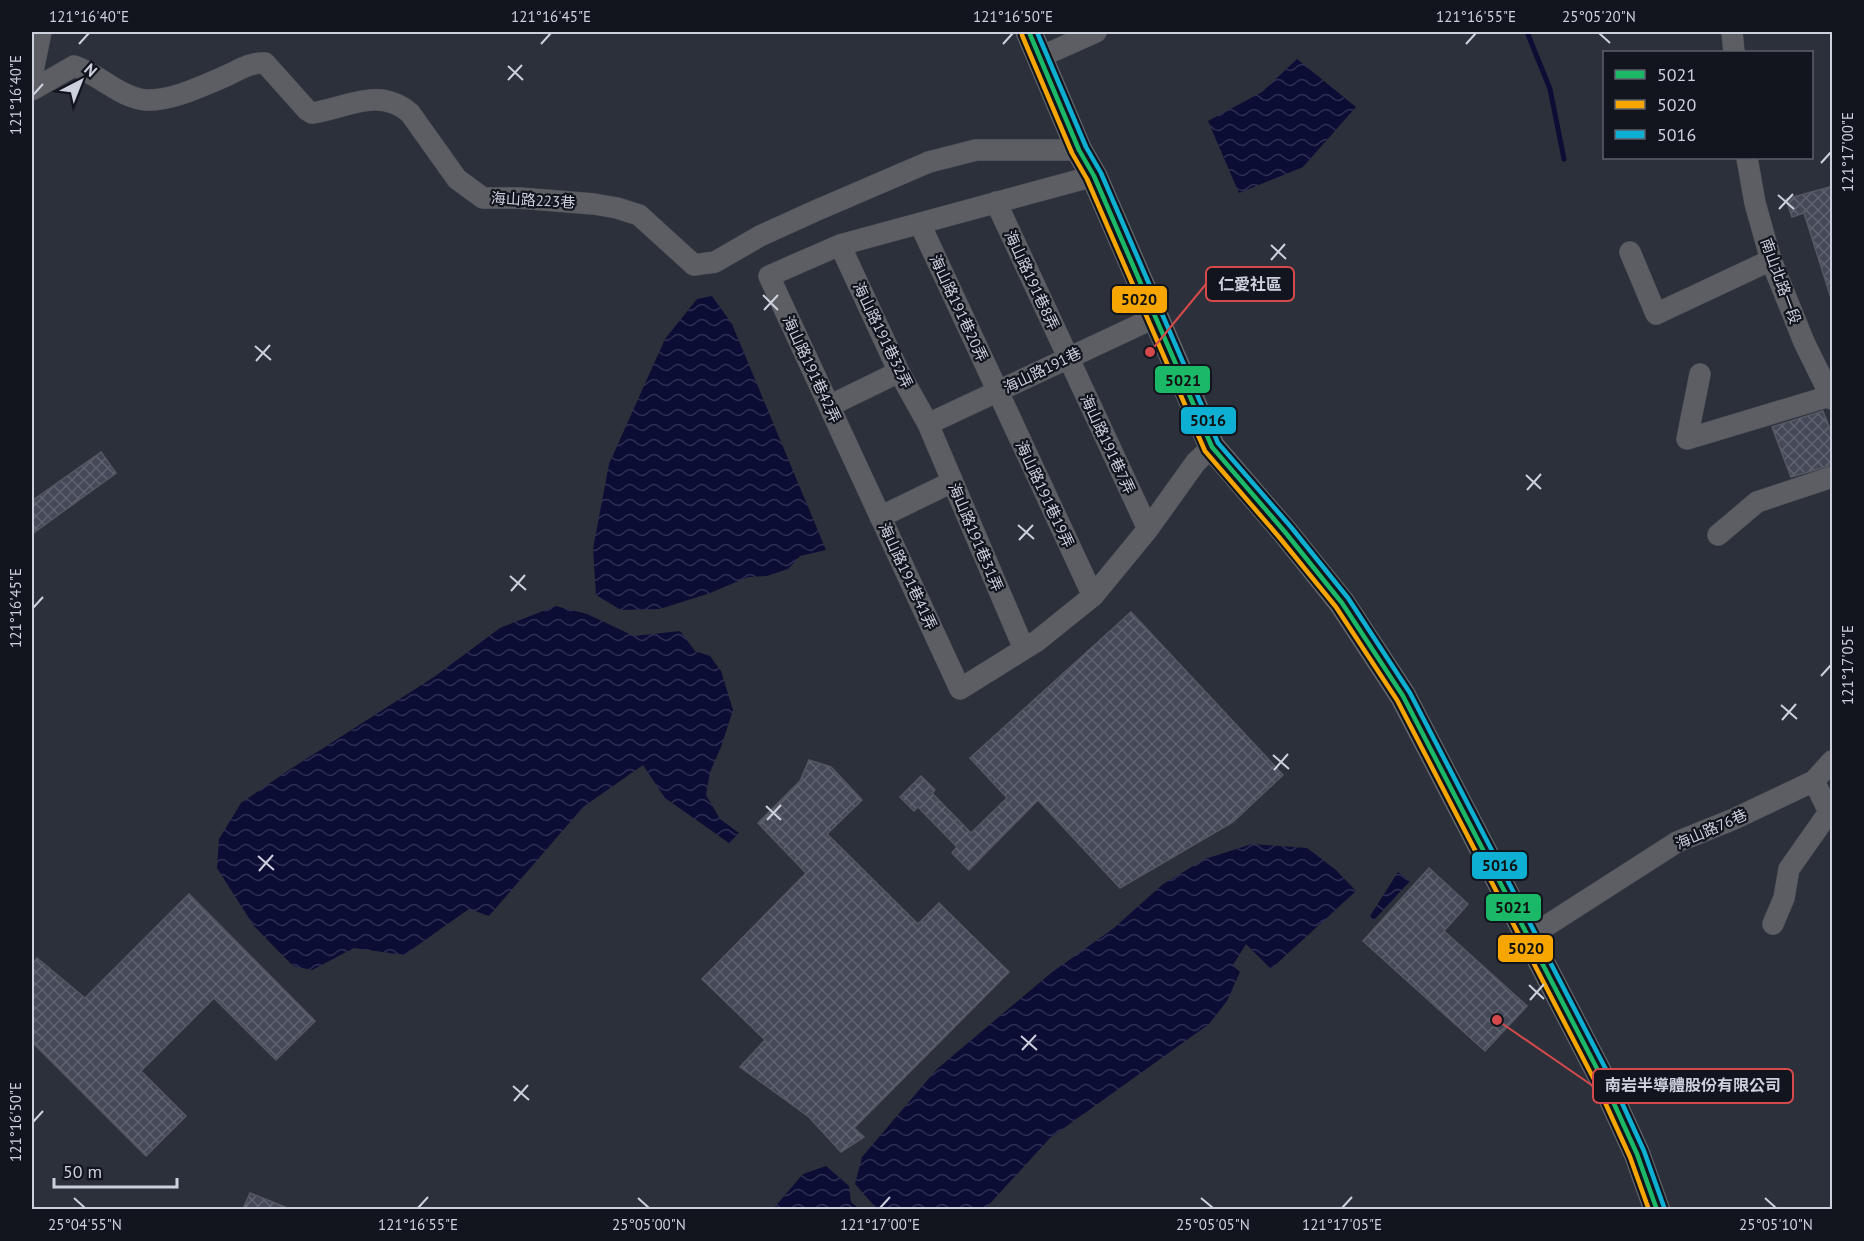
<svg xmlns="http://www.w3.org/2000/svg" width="1864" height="1241" font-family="'PT Sans','Noto Sans TC',sans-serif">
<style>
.water{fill:url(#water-waves)}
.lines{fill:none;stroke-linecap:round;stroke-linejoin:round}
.stream{stroke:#0b0d35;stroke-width:5}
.building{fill:url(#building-cross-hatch);stroke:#555862;stroke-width:1.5}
.minor-casing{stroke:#474b53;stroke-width:22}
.major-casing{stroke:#474b53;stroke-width:27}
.minor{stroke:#5c5e63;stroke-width:21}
.major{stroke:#67696f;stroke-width:26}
.bus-1-casing{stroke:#12151e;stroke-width:9}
.bus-2-casing{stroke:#12151e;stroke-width:9}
.bus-3-casing{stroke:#12151e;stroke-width:9}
.bus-1{stroke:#1ab867;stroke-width:4.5}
.bus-2{stroke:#f7a600;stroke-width:4.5}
.bus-3{stroke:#0dafd3;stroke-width:4.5}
.ticks{fill:none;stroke:#cdd1de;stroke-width:2}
.labels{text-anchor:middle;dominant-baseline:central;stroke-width:4.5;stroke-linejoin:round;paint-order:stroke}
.street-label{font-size:15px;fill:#cdd1de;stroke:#12151e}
.leader{fill:none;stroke:#d44a4c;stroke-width:2}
.callout-dot{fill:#d44a4c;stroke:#12151e;stroke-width:2}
.callout{fill:#12151e;stroke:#d44a4c;stroke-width:2}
.callout-label{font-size:16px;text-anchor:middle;font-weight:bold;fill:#cdd1de}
.line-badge{stroke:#12151e;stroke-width:2}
.pale-badge-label{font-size:16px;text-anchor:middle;font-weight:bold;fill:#111}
.neatline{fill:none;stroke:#cdd1de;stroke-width:2}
.ticks-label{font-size:15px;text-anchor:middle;fill:#cdd1de}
</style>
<defs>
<pattern id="water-waves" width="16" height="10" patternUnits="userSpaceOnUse" patternTransform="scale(1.5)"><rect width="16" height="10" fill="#0b0d35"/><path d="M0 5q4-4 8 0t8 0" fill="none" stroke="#2d2f52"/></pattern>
<pattern id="building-cross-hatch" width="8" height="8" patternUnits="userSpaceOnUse" patternTransform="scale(1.5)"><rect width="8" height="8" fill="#454957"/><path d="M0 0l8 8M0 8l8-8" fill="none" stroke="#5f626f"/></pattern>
</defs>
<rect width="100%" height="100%" fill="#2c303a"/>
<!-- water -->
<path class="water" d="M1297,59l59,48 -53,60 -64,26 -31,-72 54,-29z
M712,296l20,28 94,226 -26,6 -12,13 -21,7 -19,1 -38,16 -50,16 -39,1 -25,-15 -3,-46 16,-85 56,-125 32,-40z
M556,606l31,8 47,22 46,-5 15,20 15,5 11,15 12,39 -12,37 -11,25 -4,23 14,24 19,14 -10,10 -64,-45 -22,-33 -60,42 -94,109 -20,-7 -65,46 -50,-7 -42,22 -19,-4 -39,-40 -37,-58 2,-29 22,-36 48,-33 145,-93 66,-49z
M1252,844l55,4 29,22 20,21 -85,78 -25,-25 -13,21 7,7 -13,29 -18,23 -159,114 -65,71h-108l-22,-25 7,-27 75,-88 114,-96 63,-45 49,-44 42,-25z
M1398,872l12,9 -36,39 -4,-4z
M826,1166l23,20 2,16 8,7h-86l30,-35z"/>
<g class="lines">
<!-- stream -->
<path class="stream" d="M1527,32l23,57 14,70"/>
</g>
<!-- building -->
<path class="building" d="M1833,186v108l-3,1 -26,-82 -12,4 -6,-18z
M1823,411l10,26v28l-42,12 -19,-50z
M101,452l15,21 -84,61v-33z
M1131,612l152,163 -50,47 -113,66 -82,-88 -69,70 -17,-17 5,-6 -39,-40 -4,4 -14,-14 21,-21 14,14 -3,3 39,40 36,-35 -37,-40z
M809,760l22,7 31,33 -35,34 91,90 21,-21 70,69 -155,156 10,9 -23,15 -32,-35 -69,-50 25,-27 -63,-61 104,-106 -48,-50 42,-42z
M1429,868l39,36 -24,27 83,75 -42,45 -122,-110z
M189,894l126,127 -39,39 -62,-62 -73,73 45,45 -40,40 -114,-114v-77l5,-7 48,40z
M250,1193l40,16h-47z"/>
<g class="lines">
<defs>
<path id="minor" d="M1732,32l2,20
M1040,57l56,-25
M32,76l9,-44
M32,90l42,-24c25,8 46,32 72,34 26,1 56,-14 80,-24 13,-6 25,-14 39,-13l42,47 5,3c36,-5 66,-27 98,0l47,66 26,19h36l75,6 23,4 22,7 55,50 21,-3 45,-26 55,-25 114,-49 47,-12h103
M1747,158l8,45 16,57 33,82 28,57
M1094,176l-254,69 -71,31 191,413 77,-48 56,-45 55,-67 48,-67 16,-15
M996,202l152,327
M920,224l173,372
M840,245l59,127 29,52 96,225
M1630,252l26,62 115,-54
M1700,374l-13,65 143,-43
M829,406l70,-34
M928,424l228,-107
M880,517l72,-35
M1718,535l39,-33 75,-25
M1773,924l11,-26 5,-29 40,-57 -15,-31
M1529,937l148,-95 57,-23 80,-38 18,-20"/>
<path id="major" d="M1029,32l50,118 15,26 118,271 73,85 57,71 61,93 202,388 32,70 20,56"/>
</defs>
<!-- minor casing -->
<use href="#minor" class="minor-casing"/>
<!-- major casing -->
<use href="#major" class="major-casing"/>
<!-- minor -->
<use href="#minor" class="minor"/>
<!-- major -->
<use href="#major" class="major"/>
<defs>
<path id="bus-1" d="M1029,32l50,118 15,26 118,271 73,85 57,71 61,93 202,388 32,70 20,56"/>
<path id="bus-2" d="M1022,35l50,118 15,26 118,272 74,86 57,70 61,93 201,387 32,70 19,53"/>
<path id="bus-3" d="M1037,32l49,115 15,26 117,270 73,84 57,71 62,95 202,388 32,70 20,56"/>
</defs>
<!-- bus-1 casing -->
<use href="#bus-1" class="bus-1-casing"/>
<!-- bus-2 casing -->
<use href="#bus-2" class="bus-2-casing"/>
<!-- bus-3 casing -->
<use href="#bus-3" class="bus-3-casing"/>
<!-- bus-1 -->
<use href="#bus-1" class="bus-1"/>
<!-- bus-2 -->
<use href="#bus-2" class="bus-2"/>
<!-- bus-3 -->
<use href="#bus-3" class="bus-3"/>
</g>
<!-- ticks -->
<path class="ticks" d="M1599,33l11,10M79,44l10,-11M541,44l10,-11M1003,44l10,-11M1466,44l10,-11M508,66l15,14M508,80l14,-15M33,95l10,-11M1821,163l10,-11M1778,195l16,14M1779,209l14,-15M1271,245l15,14M1271,260l14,-16M763,295l15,15M764,310l14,-15M255,346l16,14M256,361l14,-16M1526,475l15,14M1527,490l14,-16M1018,525l16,14M1019,540l14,-15M510,576l16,14M511,591l14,-16M33,608l10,-11M1821,676l10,-11M1781,705l16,14M1782,720l14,-16M1273,755l16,14M1274,770l14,-16M766,806l15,14M767,820l14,-15M258,856l16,14M259,871l14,-16M1529,985l15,14M1530,1000l14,-16M1021,1036l16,14M1022,1050l14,-15M513,1086l16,14M514,1101l14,-16M33,1122l10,-11M74,1198l11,10M638,1198l11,10M1201,1198l12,10M1765,1198l11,10M418,1208l10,-11M880,1208l10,-11M1342,1208l10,-11"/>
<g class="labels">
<!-- street labels -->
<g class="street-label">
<text transform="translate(533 200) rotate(3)">海山路223巷</text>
<text transform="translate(1032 280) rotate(65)">海山路191巷8弄</text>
<text transform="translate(1781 281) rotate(70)">南山北路一段</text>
<text transform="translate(959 308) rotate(65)">海山路191巷20弄</text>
<text transform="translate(883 335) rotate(64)">海山路191巷32弄</text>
<text transform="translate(812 369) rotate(65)">海山路191巷42弄</text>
<text transform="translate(1042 370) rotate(-26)">海山路191巷</text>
<text transform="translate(1108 444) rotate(65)">海山路191巷7弄</text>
<text transform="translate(1045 494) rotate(65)">海山路191巷19弄</text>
<text transform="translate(976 537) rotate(67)">海山路191巷31弄</text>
<text transform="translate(908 576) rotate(65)">海山路191巷41弄</text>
<text transform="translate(1711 829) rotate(-24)">海山路76巷</text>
</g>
</g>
<!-- callouts -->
<path class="leader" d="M1150 352L1206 284M1497 1020L1593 1086"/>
<g class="callout-dot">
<circle cx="1150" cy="352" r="6"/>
<circle cx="1497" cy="1020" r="6"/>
</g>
<g class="callout">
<rect x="1206" y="267" width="88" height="34" rx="6"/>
<rect x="1593" y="1069" width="200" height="34" rx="6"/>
</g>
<g class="callout-label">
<text x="1250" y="290">仁愛社區</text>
<text x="1693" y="1091">南岩半導體股份有限公司</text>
</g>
<g class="line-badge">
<rect x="1111" y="285" width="57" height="29" rx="6" fill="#f7a600"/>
<rect x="1154" y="365" width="57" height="29" rx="6" fill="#1ab867"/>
<rect x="1180" y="406" width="57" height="29" rx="6" fill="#0dafd3"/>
<rect x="1471" y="851" width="57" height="29" rx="6" fill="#0dafd3"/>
<rect x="1485" y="893" width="57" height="29" rx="6" fill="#1ab867"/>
<rect x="1497" y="934" width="57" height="29" rx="6" fill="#f7a600"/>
</g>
<g class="pale-badge-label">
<text x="1139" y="305">5020</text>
<text x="1183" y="386">5021</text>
<text x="1208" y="426">5016</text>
<text x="1500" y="871">5016</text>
<text x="1513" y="913">5021</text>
<text x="1526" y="954">5020</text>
</g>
<!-- border -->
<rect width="1864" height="1241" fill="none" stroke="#12151e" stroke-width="66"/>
<!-- legend -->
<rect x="1603" y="51" width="210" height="108" fill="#12151e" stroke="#5d606b" stroke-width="1.5"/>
<rect x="1615" y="70" width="30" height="9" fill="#1ab867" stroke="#5d606b" stroke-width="1.5"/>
<text x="1657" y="81" font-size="18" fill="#cdd1de">5021</text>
<rect x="1615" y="100" width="30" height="9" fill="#f7a600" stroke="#5d606b" stroke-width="1.5"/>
<text x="1657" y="111" font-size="18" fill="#cdd1de">5020</text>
<rect x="1615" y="130" width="30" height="9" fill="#0dafd3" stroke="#5d606b" stroke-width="1.5"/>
<text x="1657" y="141" font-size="18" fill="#cdd1de">5016</text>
<!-- north arrow -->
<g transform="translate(81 81) rotate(42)" stroke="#12151e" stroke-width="4.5" paint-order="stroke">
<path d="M0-4.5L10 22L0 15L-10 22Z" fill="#cdd1de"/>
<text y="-9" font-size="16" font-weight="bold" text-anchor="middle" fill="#cdd1de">N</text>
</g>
<!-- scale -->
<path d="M54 1178v9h123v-9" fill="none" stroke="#cdd1de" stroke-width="3"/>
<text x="63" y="1178" font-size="18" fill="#cdd1de" stroke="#12151e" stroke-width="4.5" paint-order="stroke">50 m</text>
<rect x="33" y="33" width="1798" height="1175" class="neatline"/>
<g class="ticks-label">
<text x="89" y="22">121°16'40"E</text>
<text x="551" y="22">121°16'45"E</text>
<text x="1013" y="22">121°16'50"E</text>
<text x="1476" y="22">121°16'55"E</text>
<text x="1599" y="22">25°05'20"N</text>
<text transform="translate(16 95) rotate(-90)" y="5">121°16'40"E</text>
<text transform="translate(1848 152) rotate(-90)" y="5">121°17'00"E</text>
<text transform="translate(16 608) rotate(-90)" y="5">121°16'45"E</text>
<text transform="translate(1848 665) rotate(-90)" y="5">121°17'05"E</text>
<text transform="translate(16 1122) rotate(-90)" y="5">121°16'50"E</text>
<text x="85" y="1230">25°04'55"N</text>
<text x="418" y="1230">121°16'55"E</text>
<text x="649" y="1230">25°05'00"N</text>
<text x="880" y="1230">121°17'00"E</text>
<text x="1213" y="1230">25°05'05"N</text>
<text x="1342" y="1230">121°17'05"E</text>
<text x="1776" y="1230">25°05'10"N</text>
</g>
</svg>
